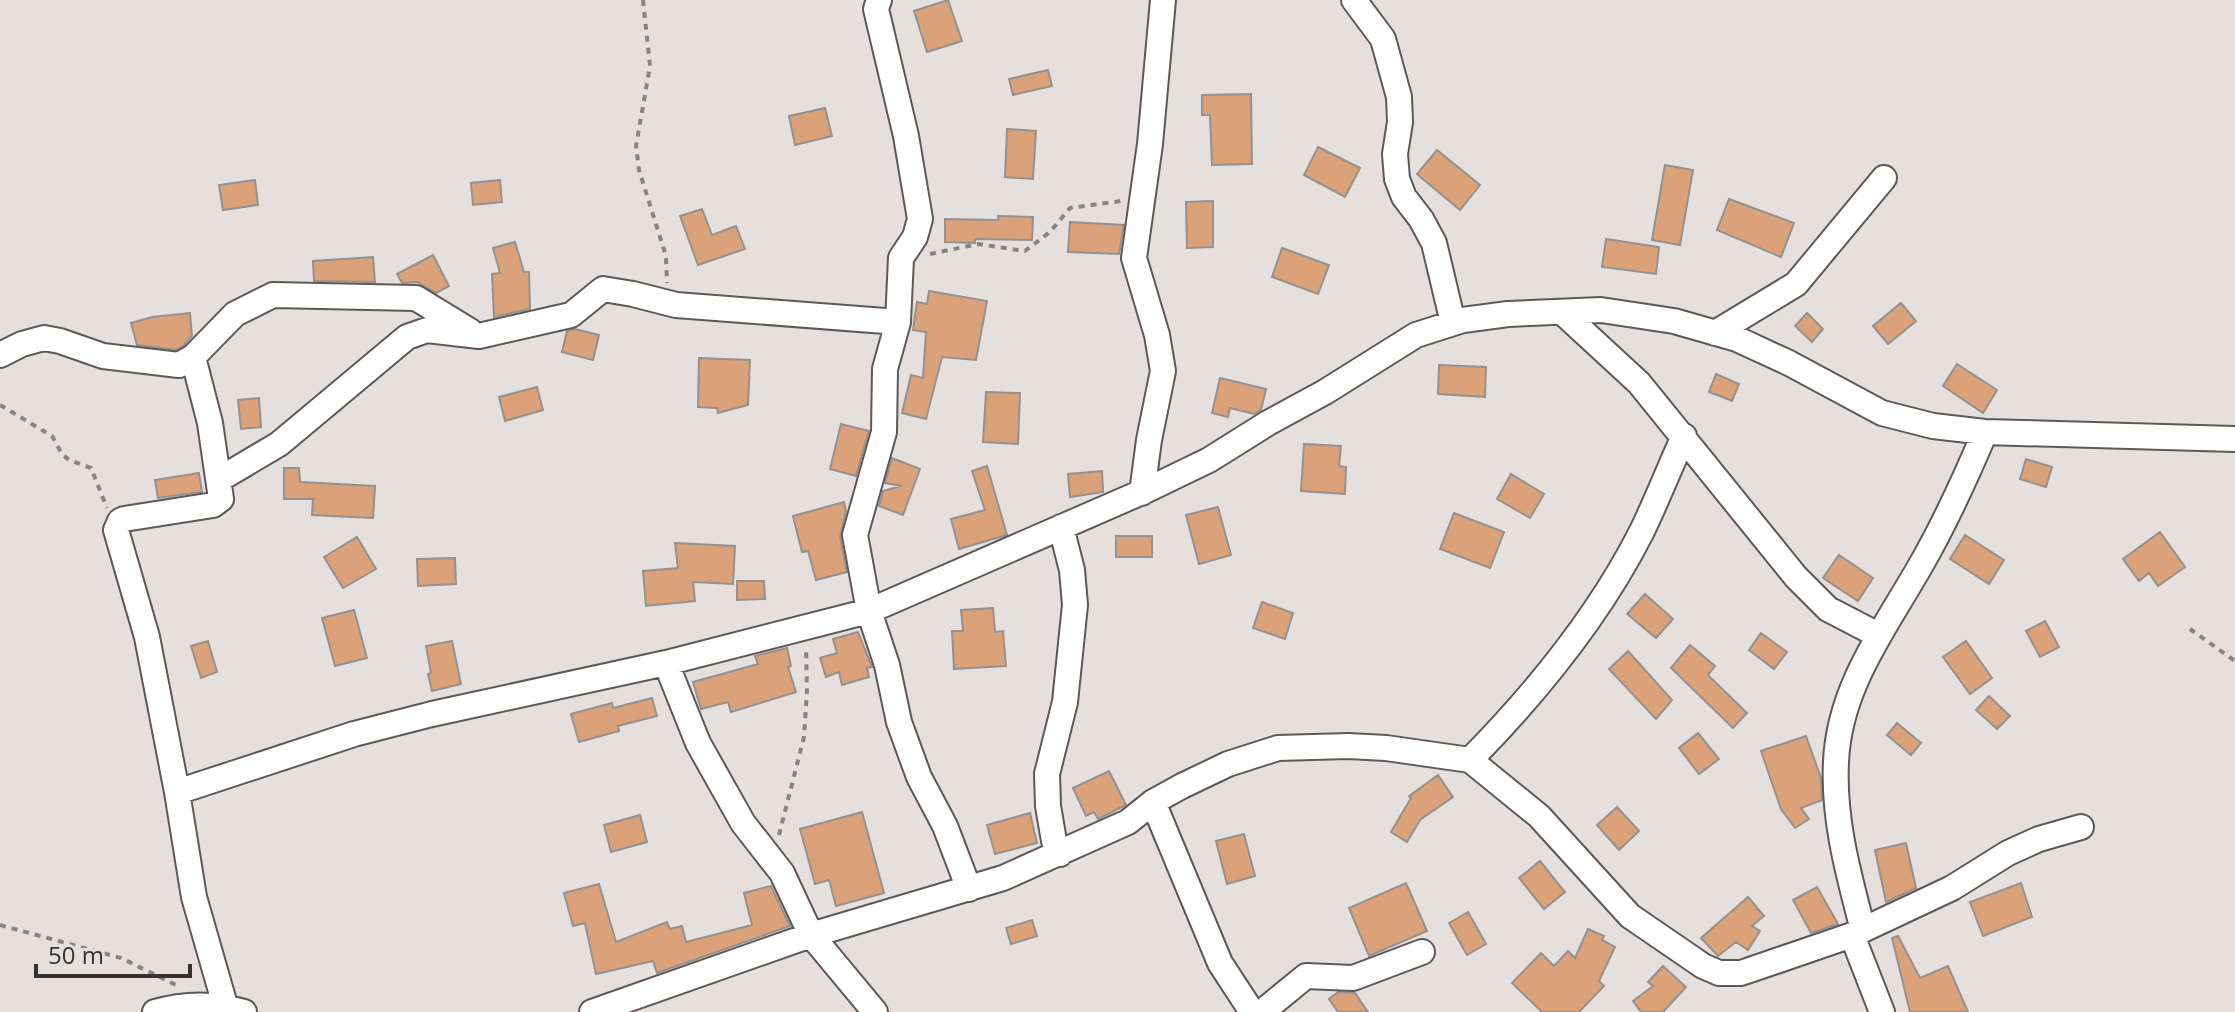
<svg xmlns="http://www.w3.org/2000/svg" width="2235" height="1012" font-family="'Open Sans',sans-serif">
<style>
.building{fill:#dba178;stroke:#95918e;stroke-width:2}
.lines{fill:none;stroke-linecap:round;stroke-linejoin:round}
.minor-casing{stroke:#5e5958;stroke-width:28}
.path{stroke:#878483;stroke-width:4;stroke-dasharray:6 6;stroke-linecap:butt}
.minor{stroke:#fff;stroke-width:24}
</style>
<rect width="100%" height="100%" fill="#e5e0de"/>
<!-- building -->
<path class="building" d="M948,0l14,41 -35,11 -13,-41z
M1048,70l4,16 -39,9 -4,-16z
M1251,94l1,70 -40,1 -2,-50h-8v-20z
M825,108l7,28 -37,9 -6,-29z
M1007,129l29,2 -3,48 -28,-2z
M1318,147l42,21 -15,29 -41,-22z
M1437,150l43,35 -20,25 -43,-36z
M1665,165l28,5 -13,75 -28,-5z
M255,180l3,25 -35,5 -4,-25z
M500,180l2,22 -29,3 -2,-22z
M1729,199l65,24 -13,34 -64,-27z
M1213,201v46l-26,1 -1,-46z
M702,209l10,26 24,-9 9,23 -47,16 -18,-49z
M998,216l35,1 -1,23 -57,-1v4l-30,-1v-23l53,1z
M1070,222l54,3 -5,29 -51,-2z
M1606,239l53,8 -3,27 -54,-7z
M515,242l9,30h5l1,37 -36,8 -2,-43 8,-1 -7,-25z
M1282,248l47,17 -11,29 -46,-17z
M433,255l16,31 -13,7 -19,-11 -15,1 -5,-9z
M373,257l2,25 -61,-1 -1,-20z
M929,291l58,10 -11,59 -34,-3 -16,62 -24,-6 9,-38 12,3 3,-46 -13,-2 4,-28 10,2z
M1901,303l15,18 -28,23 -15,-18z
M190,313l2,23 -8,9 -8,5 -39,-5 -6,-22 21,-6z
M1807,313l16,16 -11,13 -17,-16z
M575,329l24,6 -6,25 -31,-8 5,-21z
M699,358l51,2 -2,45 -30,8 -1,-5 -19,-1z
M1957,364l40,26 -14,23 -40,-27z
M1439,365l47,2 -1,30 -47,-3z
M1716,374l23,10 -7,17 -23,-9z
M1220,378l46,11 -5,21 -7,4 -24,-6 -2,9 -16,-4z
M537,387l6,23 -38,11 -6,-24z
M986,392l34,1 -2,51 -35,-2z
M259,398l2,29 -20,2 -3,-29z
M841,424l28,7 -13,45 -26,-7z
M1304,444l37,2 -2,20 7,1 -1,27 -44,-3z
M892,458l28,11 -17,46 -24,-9 4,-15 18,-5 -16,-3z
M2026,459l26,8 -6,20 -26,-8z
M987,466l20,69 -48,14 -8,-30 34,-9 -13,-39z
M284,468h15l1,14 75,4 -2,32 -61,-3 1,-16h-29z
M1102,471l1,21 -33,5 -2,-23z
M199,473l3,19 -44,6 -3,-18z
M1511,474l33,20 -14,24 -33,-19z
M844,502l2,9 -6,26 7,35 -31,8 -8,-29 -6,1 -9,-36z
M1218,507l13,48 -32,9 -13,-49z
M1454,513l50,19 -14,36 -50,-19z
M2160,532l25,35 -27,19 -9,-13 -10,8 -16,-22z
M1965,535l39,25 -15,24 -39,-25z
M1116,536h36v21h-36z
M357,537l19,32 -33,19 -19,-31z
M675,543l60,3 -2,38 -40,-2 2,19 -49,5 -3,-35 35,-3z
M1839,555l34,23 -15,23 -35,-23z
M455,558l1,26 -38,2 -1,-27z
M737,581h27l1,18 -28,1z
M1645,594l28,25 -17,19 -29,-24z
M1262,602l31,11 -8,26 -32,-11z
M993,608l2,24 8,-1 3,35 -52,3 -2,-38h11l-2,-21z
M354,610l13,48 -32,8 -13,-48z
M2045,621l14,26 -19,10 -14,-26z
M858,632l14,35 -5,1 2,9 -27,8 -3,-13 -13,5 -6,-19 17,-5 -4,-14z
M1761,633l26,19 -13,17 -25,-19z
M208,641l9,31 -16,6 -10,-32z
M452,641l9,43 -29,7 -4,-17 3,-1 -5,-27z
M1966,641l26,37 -22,16 -27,-37z
M1690,645l25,21 -7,9 39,38 -14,15 -62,-60z
M787,648l4,18 -3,1 8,25 -65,20 -3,-10 -27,7 -8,-27 65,-18 -3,-8z
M1628,651l44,49 -16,19 -47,-50z
M1989,696l21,20 -13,13 -21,-19z
M652,698l5,18 -39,10 1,5 -40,11 -8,-28 41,-11 1,5z
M1897,723l24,20 -10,12 -24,-20z
M1698,733l21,26 -20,15 -20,-26z
M1806,736l15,42 1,22 -21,8 8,11 -14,9 -14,-19 -20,-58z
M1109,771l17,34 -28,14 -4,-7 -8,4 -13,-28z
M1438,775l15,22 -33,23 -13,22 -16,-10 20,-34 -2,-2z
M1617,807l22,24 -20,19 -22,-25z
M862,812l22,81 -48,13 -7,-26 -14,4 -15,-55z
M1030,813l7,30 -42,11 -8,-29z
M640,815l7,27 -36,10 -7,-27z
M1244,834l11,42 -28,8 -11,-43z
M1906,843l10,45 -30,14 -11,-52z
M1540,861l25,31 -21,17 -25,-31z
M1406,883l21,48 -58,25 -20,-48z
M2021,883l11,34 -49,19 -13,-34z
M599,884l17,58 51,-20 3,7 12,-3 4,16 66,-17 -8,-32 27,-7 19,40 -133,47 -4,-12 -57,13 -11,-51 -12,3 -9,-33z
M1817,887l21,37 -27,9 -18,-33z
M1748,897l16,19 -12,10 8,5 -12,19 -12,-8 -18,14 -17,-18z
M1468,912l18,32 -19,11 -18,-32z
M1032,920l5,16 -26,8 -5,-16z
M1588,929l16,7 -2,4 13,7 -16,34 5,5 -25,26h-37l-30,-29 29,-30 13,13 14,-15 7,7z
M1898,936l22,42 28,-12 20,46h-58l-18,-74z
M1663,966l23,21 -23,25h-22l-8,-11 20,-15 -5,-4z
M1338,992l17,1 13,19h-30l-9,-13z"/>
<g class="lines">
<defs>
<path id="minor" d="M879,0l-3,9 30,127 14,83 -5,18 -14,21 -3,64 -13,47 -1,63 -29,103 14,76 18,54 12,57 20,55 26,49 24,63
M1354,0l29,39 16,58 1,25 -5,32 2,25 7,18 17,22 13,24 19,80
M1562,312l77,71 157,194 32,32 50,26
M1715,333l81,-49 88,-106
M0,355l22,-11 22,-6 16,3 43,15 76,9 14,-8 42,-43 38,-19 143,3 54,33
M193,357l17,66 11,76 -8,6 -89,14 -4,2 -4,9 31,107 30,155 17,105 33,115
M220,479l59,-35 128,-107 20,-7 52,6 92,-21 32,-26 30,5 43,11 222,17
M1142,493l7,-53 14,-69 -6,-36 -23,-77 16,-114 13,-144
M666,663l32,80 45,80 39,50 29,62 64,77
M1470,760c67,-68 129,-144 172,-229 15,-31 28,-64 42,-95
M177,792l177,-58 78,-20 234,-51 203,-52 280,-122 60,-29 59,-37 57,-31 91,-57 47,-15 45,-6 93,-4 73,11 63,18 52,24 93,50 51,13 52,6 250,7
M1153,802l67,161 32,49
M1060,854l-6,-13 -6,-35 -1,-32 18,-72 10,-97 -3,-35 -11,-43
M1863,930c-14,-54 -30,-110 -27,-168 3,-76 50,-135 86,-199 24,-42 44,-86 63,-131
M1852,935l30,77
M155,1012c31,-9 59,-9 89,0
M592,1012l219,-77 192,-57 125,-56 25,-20 29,-16 46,-22 50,-16 70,-2 38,2 84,12 69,56 91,100 73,50 16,7h22l111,-38 100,-47 56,-35 31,-14 42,-12
M1262,1012l44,-36 47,2 69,-26"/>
</defs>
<!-- minor casing -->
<use href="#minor" class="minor-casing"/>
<!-- path -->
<path class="path" d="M643,0l7,66 -14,80 3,24 27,86 1,27
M930,254l48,-10 47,7 25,-19 20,-24 51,-7
M0,405l52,31 10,18 7,6 22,8 16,40
M2190,629l45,32
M779,835l25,-98 3,-46 -1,-44
M0,925l121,33 57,28"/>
<!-- minor -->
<use href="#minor" class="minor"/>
</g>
<!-- scale -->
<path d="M36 964v12h154v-12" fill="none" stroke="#353332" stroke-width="4"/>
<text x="48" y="964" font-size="24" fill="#353332" stroke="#e5e0de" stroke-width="6" paint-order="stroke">50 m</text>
</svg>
